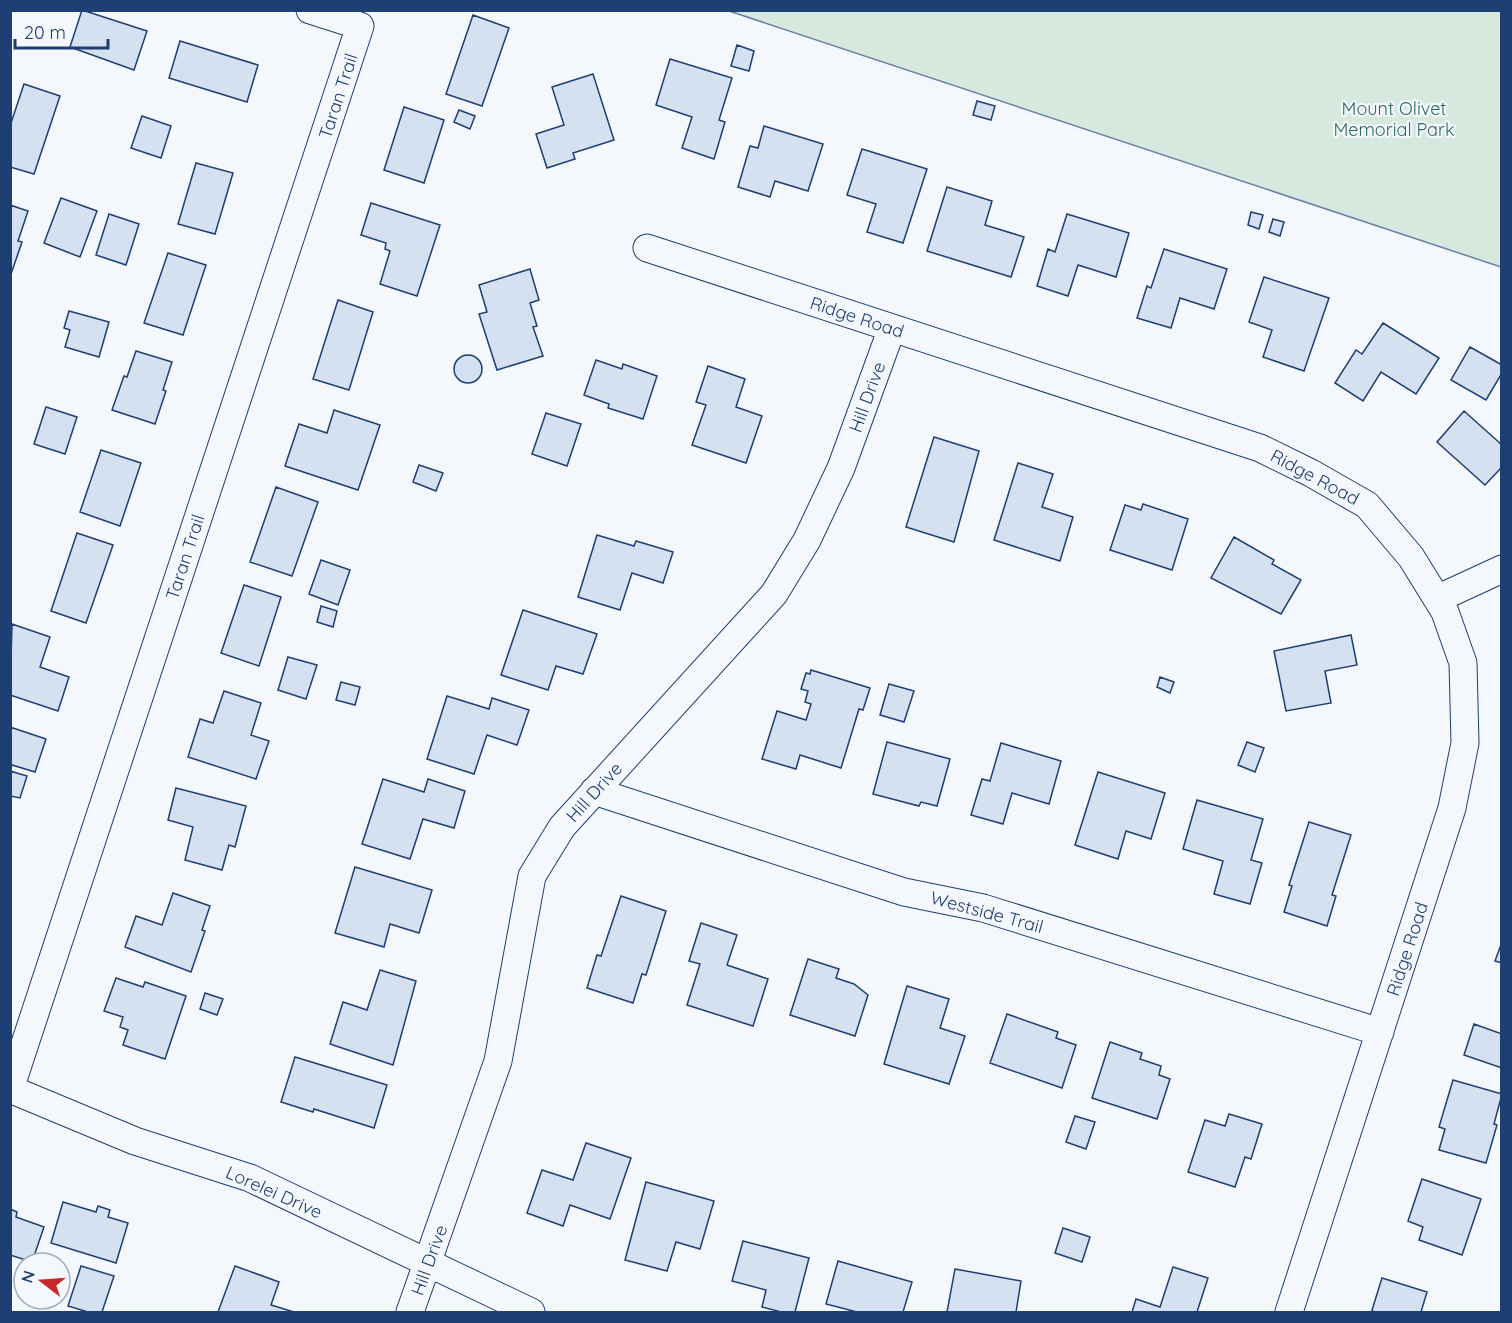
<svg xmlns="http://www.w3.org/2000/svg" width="1512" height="1323" font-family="Quicksand,sans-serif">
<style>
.green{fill:#d7e8df;stroke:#687fa3;stroke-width:1.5}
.building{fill:#d5e0f0;stroke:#1d3f73;stroke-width:1.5}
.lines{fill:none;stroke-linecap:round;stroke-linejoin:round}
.minor-casing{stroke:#1d3f73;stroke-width:29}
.minor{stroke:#f4f7fb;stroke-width:27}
.labels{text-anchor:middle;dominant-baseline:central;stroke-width:4.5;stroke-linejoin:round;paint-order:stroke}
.street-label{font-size:18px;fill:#1d3f73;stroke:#f4f7fb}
.park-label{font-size:18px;fill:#2c6c60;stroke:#f4f7fb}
</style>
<rect width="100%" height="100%" fill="#f4f7fb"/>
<!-- green -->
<path class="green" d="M729,11h772v256z"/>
<!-- building -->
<path class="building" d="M82,10l65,21 -13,39 -64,-23z
M473,15l36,13 -27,78 -36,-12z
M180,41l78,24 -11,37 -78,-24z
M737,45l17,6 -5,20 -18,-5z
M670,59l62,19 -13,42 6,2 -11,37 -32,-11 10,-31 -36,-12z
M593,74l21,66 -41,13 2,6 -28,9 -11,-34 28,-9 -12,-38z
M24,84l36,12 -26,78 -24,-7v-41z
M977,101l18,5 -4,14 -18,-5z
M404,107l40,13 -20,63 -40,-13z
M459,110l16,6 -5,13 -16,-7z
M142,116l29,10 -10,32 -30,-10z
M764,126l59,18 -15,47 -33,-10 -5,16 -32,-10 12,-41 8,2z
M862,149l65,20 -24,74 -36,-11 9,-28 -29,-9z
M196,163l37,10 -18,61 -37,-10z
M947,187l45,14 -7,24 39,12 -13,40 -84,-26z
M61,198l36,13 -17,46 -36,-14z
M371,203l69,22 -23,71 -37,-12 10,-33 -5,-2 1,-6 -25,-8z
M10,205l18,6 -10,30 4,1 -12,35z
M1251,212l12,3 -4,14 -11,-4z
M109,214l30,10 -13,41 -30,-10z
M1067,214l62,19 -13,44 -38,-12 -10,31 -31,-10 11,-37 7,3z
M1273,219l11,3 -4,14 -11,-4z
M1164,249l63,20 -13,40 -34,-11 -9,30 -34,-10 10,-32 4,2z
M168,253l38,12 -23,70 -39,-12z
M530,269l9,31 -9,3 7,23 -4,1 10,29 -46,14 -18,-56 8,-2 -8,-27z
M1264,277l65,21 -25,73 -41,-14 9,-27 -23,-8z
M338,300l35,12 -24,78 -36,-11z
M69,311l40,11 -10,35 -34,-10 5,-17 -6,-2z
M1383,323l56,35 -23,36 -35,-22 -18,29 -28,-18 21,-33 6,4z
M1470,347l32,18v8l-16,27 -35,-20z
M136,351l36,11 -9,28 3,1 -11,33 -43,-14 12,-34 3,1z
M454 369a14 14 0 1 1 28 0a14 14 0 1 1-28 0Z
M596,360l26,9 1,-5 34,12 -14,43 -35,-11 1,-4 -25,-9z
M708,366l37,13 -9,28 26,9 -16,47 -54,-18 14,-40 -10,-3z
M46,407l31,10 -12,37 -31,-10z
M334,410l46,15 -22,65 -73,-24 14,-42 28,9z
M1464,411l38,34v22l-17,18 -48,-43z
M546,413l35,11 -14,42 -35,-12z
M934,437l45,14 -25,91 -48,-15z
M101,450l40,13 -21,63 -40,-14z
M1018,463l35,11 -11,33 31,10 -13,44 -66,-21z
M419,465l24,8 -7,18 -23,-9z
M276,487l42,15 -26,74 -42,-14z
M1143,504l45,15 -16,51 -62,-20 15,-45 16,5z
M77,533l36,12 -27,78 -35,-12z
M597,535l37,11 2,-5 37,11 -10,31 -31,-10 -12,37 -42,-13z
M1234,537l40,23 -2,4 29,16 -20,34 -70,-36z
M321,560l29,10 -12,35 -29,-11z
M244,585l37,12 -22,69 -38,-13z
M321,606l16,5 -4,16 -16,-5z
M523,610l74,24 -14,40 -27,-8 -8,24 -47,-15z
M12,624l38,13 -10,30 29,10 -11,34 -48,-16z
M1351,635l6,30 -32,6 6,32 -45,8 -12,-60z
M288,657l29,8 -11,34 -28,-9z
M811,670l59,18 -7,22 -4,-1 -18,59 -41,-13 -4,14 -34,-10 15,-48 29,9 5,-16 -6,-2 3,-11 -7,-2 5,-16 4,1z
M1160,677l14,5 -4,11 -13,-6z
M341,682l19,5 -5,18 -19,-5z
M889,684l25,7 -10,31 -24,-7z
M224,691l37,12 -10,32 18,6 -13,38 -68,-22 12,-38 13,4z
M447,696l42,13 3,-11 37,12 -12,35 -30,-10 -13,39 -47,-15z
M10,727l36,12 -11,33 -23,-7 -2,5z
M887,742l63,17 -13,47 -16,-4 -2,4 -46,-12z
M1247,742l17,6 -9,24 -17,-7z
M1001,743l60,18 -12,43 -37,-11 -9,31 -32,-9 11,-36 8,2z
M10,771l17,5 -7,22 -10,-2z
M1098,772l67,21 -14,46 -25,-8 -8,28 -43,-14z
M383,779l41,13 4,-13 37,12 -11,37 -31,-9 -13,40 -48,-15z
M176,788l70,18 -11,41 -6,-2 -7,25 -37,-10 8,-33 -25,-7z
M1197,800l66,19 -12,41 11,3 -12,41 -36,-10 9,-33 -40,-12z
M1309,822l42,13 -19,60 4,1 -9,30 -43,-14 8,-26 -3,-1z
M355,867l77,23 -13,43 -29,-9 -6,23 -49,-14z
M173,893l37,13 -8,24 3,1 -14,41 -66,-25 11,-31 26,9z
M621,896l45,15 -20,64 -4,-1 -9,29 -46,-15 10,-33 4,1z
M701,923l36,12 -10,30 41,14 -15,47 -66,-21 13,-41 -11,-3z
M1502,942v21l-7,-2z
M808,959l31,10 -3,9 18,6 14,11 -13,41 -65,-21z
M380,970l36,11 -23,84 -63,-21 13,-42 24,8z
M116,978l27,9 2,-5 41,14 -21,63 -42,-14 5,-15 -8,-3 3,-10 -19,-6z
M907,986l42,13 -9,29 25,8 -16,48 -65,-20z
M205,993l18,6 -6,16 -17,-6z
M1007,1014l51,18 -2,6 20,7 -14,43 -72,-25z
M1474,1024l28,10v34l-38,-13z
M1110,1042l32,11 -2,6 21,7 -2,9 11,4 -13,40 -65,-21z
M295,1057l92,28 -13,43 -60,-19 -1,3 -32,-10z
M1453,1080l49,14 -8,30 3,1 -11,38 -47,-13 6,-21 -6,-2z
M1229,1114l33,10 -11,35 -6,-2 -10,30 -47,-15 17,-52 20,6z
M1075,1116l20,6 -9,27 -20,-7z
M586,1143l45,15 -21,61 -40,-14 -7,21 -36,-13 15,-43 31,10z
M1422,1179l59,20 -19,56 -43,-15 4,-13 -15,-6z
M646,1182l68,19 -14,48 -24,-7 -9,29 -42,-11z
M63,1202l33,10 2,-6 12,4 -2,7 20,6 -12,40 -65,-20z
M10,1209l7,3 -1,5 28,10 -12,35 -22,-7z
M1063,1228l27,9 -8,25 -27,-9z
M743,1241l66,17 -14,54h-14l-19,-5 4,-17 -34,-9z
M838,1261l74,21 -9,30h-46l-31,-8z
M81,1266l33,10 -12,36h-14l-20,-6z
M235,1266l44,16 -8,23 23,7h-76z
M1173,1267l35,11 -11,34h-65l4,-13 24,8z
M955,1269l66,12 -5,31h-69z
M1382,1278l45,14 -6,20h-47l-2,-2z"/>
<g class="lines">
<defs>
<path id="minor" d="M647,248l613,200 51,25 56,32 44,52 34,55 18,51 2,80 -13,65 -163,504
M1437,599l65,-30
M594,791l310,101 79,16 397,124
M10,1089l350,-1063 -50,-16
M10,1089l125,52 115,37 281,134
M410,1312l88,-251 34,-185 30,-49 212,-233 33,-54 34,-72 51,-140"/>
</defs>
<!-- minor casing -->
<use href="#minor" class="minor-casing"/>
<!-- minor -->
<use href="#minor" class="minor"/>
</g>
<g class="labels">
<!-- street labels -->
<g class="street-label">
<text transform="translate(338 96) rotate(-72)">Taran Trail</text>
<text transform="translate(857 317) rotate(18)">Ridge Road</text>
<text transform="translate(867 397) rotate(-70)">Hill Drive</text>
<text transform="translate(1315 477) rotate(28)">Ridge Road</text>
<text transform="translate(185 557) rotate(-72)">Taran Trail</text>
<text transform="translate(594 792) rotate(-48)">Hill Drive</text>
<text transform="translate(987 912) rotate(15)">Westside Trail</text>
<text transform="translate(1407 949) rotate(-72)">Ridge Road</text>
<text transform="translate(274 1192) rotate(24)">Lorelei Drive</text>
<text transform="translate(429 1260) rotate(-70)">Hill Drive</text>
</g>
<!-- park labels -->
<g class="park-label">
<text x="1394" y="108">Mount Olivet<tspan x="1394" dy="21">Memorial Park</tspan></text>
</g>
</g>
<!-- border -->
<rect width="1512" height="1323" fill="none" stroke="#1d3f73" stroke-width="24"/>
<!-- north arrow -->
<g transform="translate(42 1281) rotate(287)"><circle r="28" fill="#f4f7fb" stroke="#9eadc5" stroke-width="1.5"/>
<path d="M0-4.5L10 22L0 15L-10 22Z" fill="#c62828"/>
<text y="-9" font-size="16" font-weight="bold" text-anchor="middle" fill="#1d3f73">N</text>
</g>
<!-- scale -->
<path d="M15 39v9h93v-9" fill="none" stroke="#1d3f73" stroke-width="3"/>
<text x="24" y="39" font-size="18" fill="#1d3f73" stroke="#f4f7fb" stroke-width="4.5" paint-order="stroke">20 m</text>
</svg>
